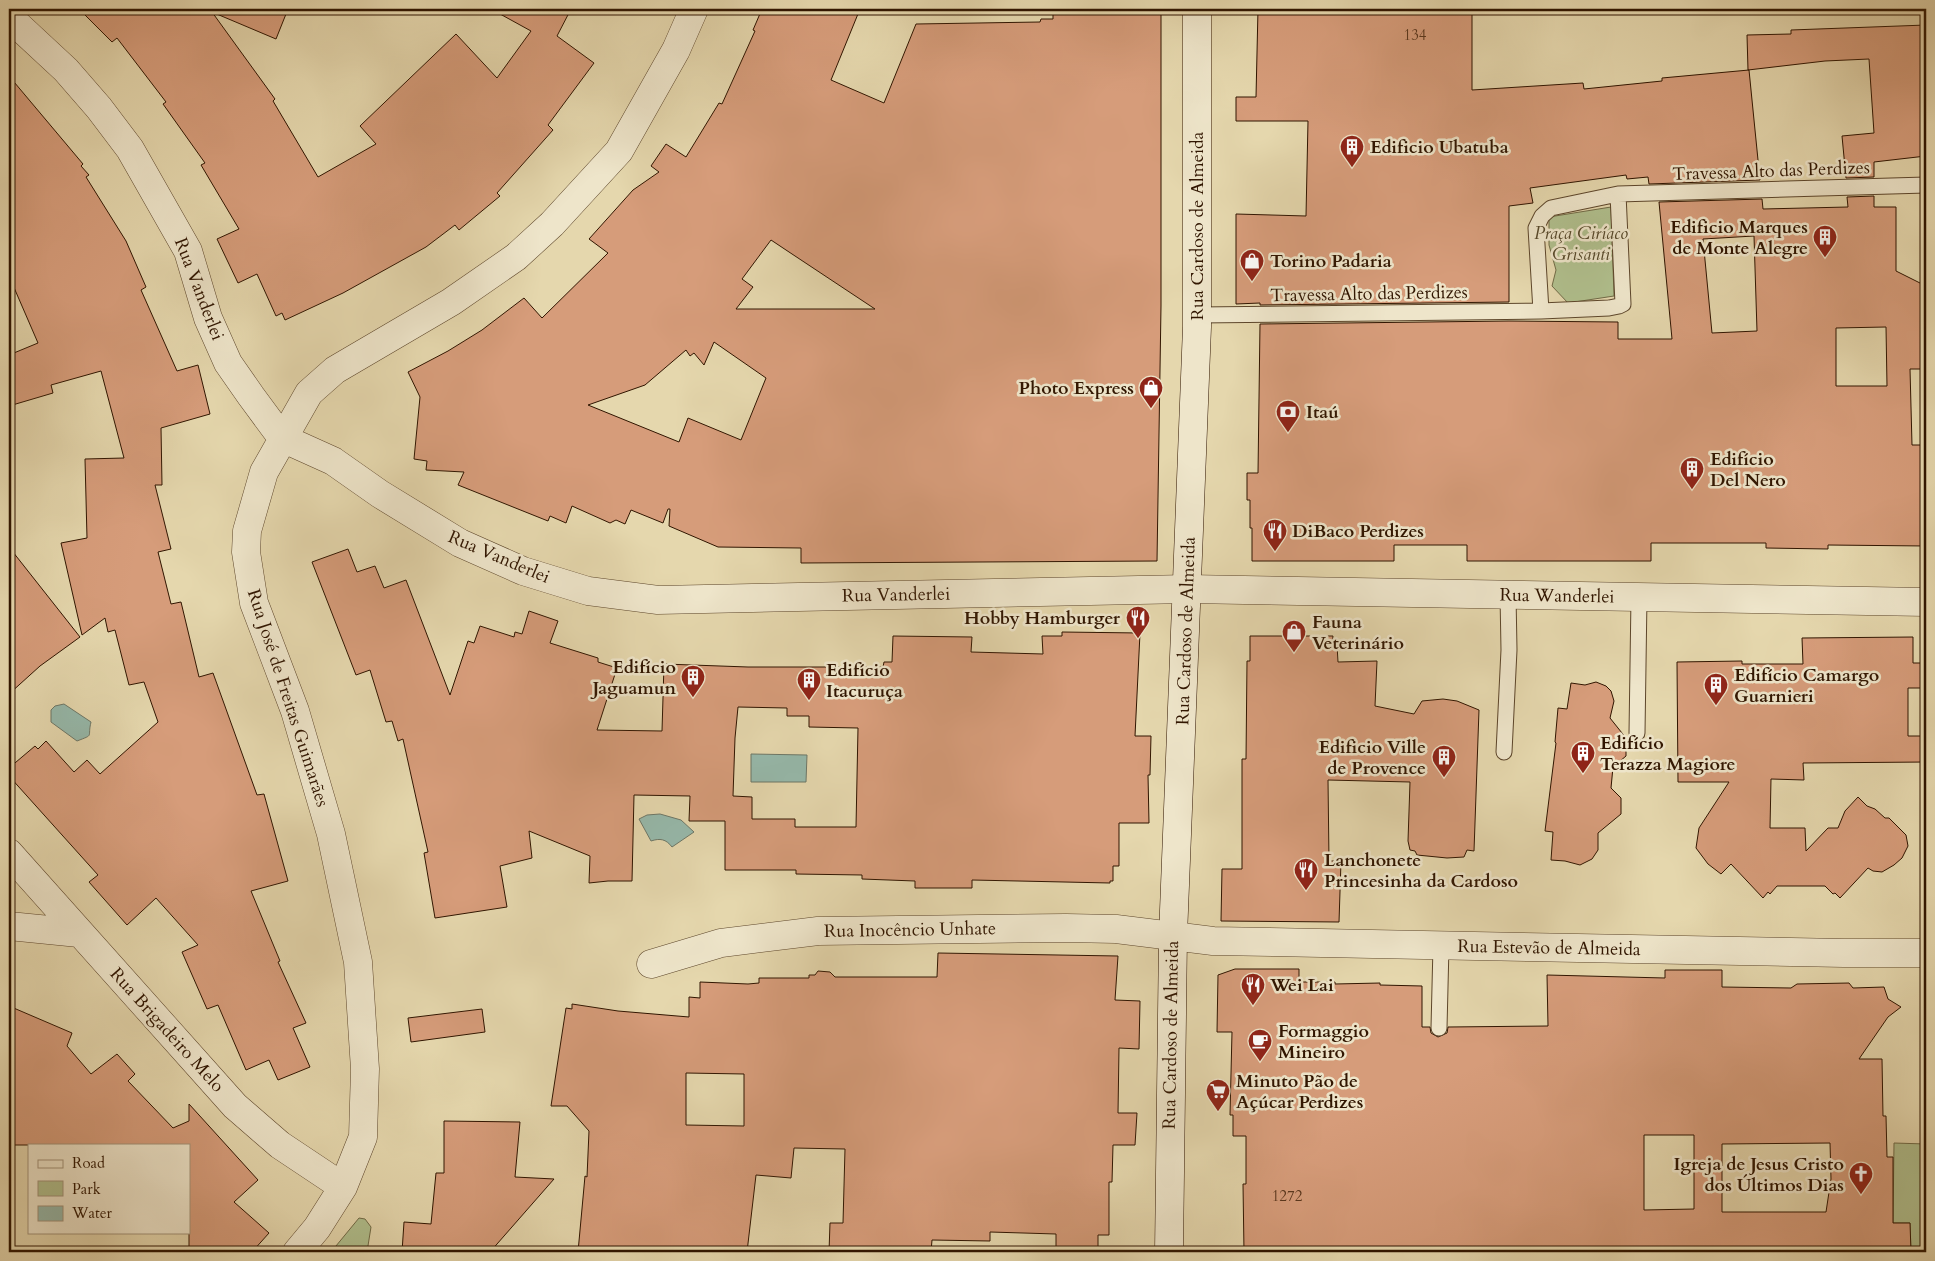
<svg xmlns="http://www.w3.org/2000/svg" width="1935" height="1261" font-family="Cardo,serif">
<style>
.green{fill:#b0bf8d;stroke:#706a46}
.water{fill:#96b9ab;stroke:#6d7767}
.building{fill:#d69c7a;stroke:#301500;fill-rule:evenodd}
.lines{fill:none;stroke-linecap:round;stroke-linejoin:round}
.lane-casing{stroke:#5d462b;stroke-width:17}
.street-casing{stroke:#5d462b;stroke-width:29}
.secondary-casing{stroke:#301500;stroke-width:29}
.lane{stroke:#eee5ca;stroke-width:15}
.street{stroke:#eee5ca;stroke-width:28}
.secondary{stroke:#eee5ca;stroke-width:28}
.labels{text-anchor:middle;dominant-baseline:central;stroke-width:5;stroke-linejoin:round;paint-order:stroke}
.number-label{font-size:15px;fill:#5a371e}
.poi-label{font-size:18px;font-weight:bold;fill:#301500;stroke:#eee5ca;text-anchor:start}
.street-label{font-size:18px;fill:#301500;stroke:#eee5ca}
.park-label{font-size:18px;font-style:italic;fill:#56482a;stroke:#eee5ca}
</style>
<rect width="100%" height="100%" fill="#e5d7ad"/>
<filter id="stains"><feTurbulence type="fractalNoise" baseFrequency=".004" numOctaves="4"/><feColorMatrix values="0 0 0 0 .2 0 0 0 0 .09 0 0 0 0 .02 0 0 0 .5 -.17"/></filter>
<radialGradient id="worn" r=".72"><stop offset=".6" stop-color="#630" stop-opacity="0"/><stop offset="1" stop-color="#630" stop-opacity=".3"/></radialGradient>
<!-- green -->
<path class="green" d="M1611,207l3,89 -46,7 -16,-17 4,-16 -7,-25v-28z
M1894,1143l32,1v108h-15l-1,-29h-17z
M359,1218l6,1 6,8 -4,25h-36z"/>
<!-- water -->
<path class="water" d="M64,704l27,18c-4,16 4,12 -14,19l-26,-19v-12l4,-4z
M751,754l56,1 -1,27h-55z
M660,814l21,6 13,12 -22,15c-6,-8 -12,-9 -21,-6l-12,-22 8,-4z"/>
<!-- building -->
<path class="building" d="M79,9h209l-12,30 -64,-27 63,87 -2,2 45,76 58,-33 -16,-18 96,-92 41,44 34,-47 -40,-22h80l-14,27 37,27 -46,62 5,5 -56,63 3,3 -41,34 -4,-5 -29,22 -83,46 -58,27 -3,-7 -6,3 -19,-42 -19,9 -21,-44 22,-10 -38,-64 4,-2 -42,-59 3,-2 -49,-64 -5,4z
M762,9h98l-29,71 53,23 32,-79 124,-2 1,-3h12v-10h108v297l-4,255 -356,2v-15l-83,-1 -49,-21 1,-17h-2l-5,14 -32,-13 -6,14 -9,-4 -6,3 -38,-17 -6,17 -16,-7 -2,5 -90,-36 6,-13 -38,-2 1,-9 -13,-2 6,-62 -12,-25 40,-21 34,-21 42,-32 18,20 66,-65 -19,-14 44,-49 26,-18 -8,-6 15,-22 20,13 33,-54 3,1 33,-73 -2,-1zM771,240l15,10 89,59h-139l17,-22 -11,-8zM714,342l52,36 -25,62 -53,-22 -9,24 -91,-37 57,-20 41,-35 4,6 4,-3 10,12z
M1258,9h214v81l111,-7 1,6 78,-8v-3l87,-8 11,110 -111,4 -1,-7 -21,2 -1,-4 -96,13 3,15 -24,3v96l-249,3v-2l-24,1v-90l70,2 2,-95h-72v-24h20z
M1926,25v32h-4l4,99 -52,6v15l-28,1 -4,-42 32,-3 -5,-74 -44,2 -77,9 -1,-35 44,-1v-4z
M9,76l74,88 -2,2 8,9 -3,2 40,64 20,46 -5,3 36,81 21,-6 12,49 -49,14 1,57h-7l16,64 -13,3 13,52 10,-2 18,75 14,-4 44,122 7,-1 24,87 -37,10 29,70 -2,1 28,61 -13,5 17,39 -32,13 -9,-20 -23,10 -28,-65 -11,4 -25,-57 16,-7 -42,-47 -29,27 -38,-43 9,-7 -89,-99v-8l26,-22 3,3 8,-8 28,31 13,-12 13,14 58,-52 -14,-40 -15,3 -14,-55 -7,2 -3,-14 -23,17 -21,-92 26,-5 -2,-79 39,-1 -23,-87 -50,14 2,8 -44,13v-51l29,-12 -29,-67z
M1874,196v11h22v64l30,15v83h-16l2,76h14v101l-98,-1v4l-62,-1v-5h-115v18h-184v-16h-73v16h-142v-33h-2v-28h-3v-27h11l2,-149 249,-3 109,1v17h54l-13,-137 103,-3 1,10 85,-2 -1,-10zM1754,236l3,95 -45,2 -9,-94zM1886,327l1,59h-51v-58z
M9,547l71,90 -40,29 -31,28z
M348,549l9,23 18,-6 9,22 22,-8 44,115 18,-54 6,2 6,-17 34,11 1,-5 7,2 7,-23 29,10 -8,22 48,15v4l19,6 -20,62 65,1 2,-67 84,3h135l1,-5h8l1,-26 79,1 -1,15 72,2 -1,-18h20v-4l78,1 -5,103h16l-1,39h-2l1,48h-30v43h-6v15h-3v2l-138,-3v8h-57v-7l-53,-2v-4l-66,-1v-4h-71v-49h-36l1,-25 -56,-1 -2,86h-24l-19,2 1,-27 -61,-25 3,27 -32,8 7,41 -72,11 -11,-65 4,-1 -25,-113 -5,2 -6,-20 -6,1 -16,-52 -14,5 -44,-113zM738,707l49,1v8h22v11l49,1 -2,99h-61v-8h-43v-22l-19,-1 2,-58z
M1250,636h83l-1,9h5l1,17 39,-1 -2,45 39,8 8,-13 21,-2 14,2 22,9 -5,141 -7,-1 -3,7 -17,1 -30,-3 -2,-4 -5,-1 -2,-9 2,-59 -82,-2 1,81h12l-2,61 -118,-1 1,-52h20v-110h4l1,-98h3z
M1913,637v26h13v25h-18v48h18v26l-123,1 1,17 -33,-1 -1,49h35l1,23 22,-23h10l7,-17 13,-14 9,9 8,3 10,9h4l17,17 2,11 -6,12 -8,7 -12,7 -9,-1 -5,-3 -28,30 -5,-5 -2,1 -8,-8h-48l-7,8 -2,-2 -5,6 -32,-34 -10,10 -13,-10 -12,-16 3,-20 30,-46h-51l-1,-120 65,-1v3h61l-1,-26z
M1596,682l10,4 5,5 3,10 -4,17 20,25 -4,5v8l-13,11 -2,21 10,10v16l-23,19v17l-6,9 -12,6 -15,-4 -14,-1 2,-28 -8,-1 11,-88 -1,-1 3,-34 9,1 4,-26 14,2z
M938,953l180,3 -3,44 25,1 -1,48 -20,-1 -1,65h19l-2,32h-22l-1,37h-3v53h-11v17h-42v-18l-66,-2v9l-58,-1 -1,12h-102l1,-29h13l2,-74 -51,-1 -3,30 -35,-3 -9,77h-169l7,-76 2,1 2,-46 -22,-25h-16l15,-98 6,1v-5l46,7 71,6v-20l11,1v-16l48,2 11,-1v-5h50v-3h6l3,-4 12,1 5,5h102zM686,1073l58,1v52l-58,-1z
M1235,969h64v13h36v2l45,-1v2l42,1v41h8l1,6 7,4 9,-4 1,-6 100,-1 -1,-51 118,3v-8h57v17l69,1 6,-4 52,-1 4,5 31,-1 4,12 13,8 -13,10 -29,42h23l1,57h3l1,41h6v66h17l1,29h-667l-1,-68h3v-48h-13v-21h-3l2,-83h-15l1,-57zM1644,1135h50v74l-50,1zM1830,1143l1,36 -5,33h-104v-68z
M9,1006l63,27 -5,13 24,28 26,-20 18,20 -7,7 45,47 16,-7v-17l69,76 -24,22 35,31 -17,19h-63v-107h-180z
M482,1009l3,23 -74,10 -3,-24z
M444,1121l76,1 -5,55 39,2 -64,73h-88l2,-30 27,2 5,-51h8z"/>
<g class="lines">
<defs>
<path id="lane" d="M1541,311l68,-3 10,-2 4,-2 -5,-110
M1197,315l344,-4 -5,-83 6,-12 9,-8 67,-14 308,-9
M1637,733l2,-136
M1504,752l5,-102 -1,-55
M1439,1028l2,-82"/>
<path id="street" d="M9,17l57,53 33,38 31,41 58,102 20,67 20,45 23,33 31,42 51,23 47,33 80,49 63,28 65,20 70,9 530,-11 738,13
M9,853l226,253 45,39 63,42
M9,926l70,7
M651,964l70,-21 97,-12 248,-3 50,1 97,12 631,12h82
M297,1252l20,-24 26,-41 20,-50 2,-68 -7,-107 -27,-128 -36,-123 -41,-108 -8,-51 1,-21 17,-59 45,-79 26,-23 116,-68 65,-45 36,-33 67,-73 57,-101 18,-41"/>
<path id="secondary" d="M1169,1252l4,-316 24,-609v-318"/>
</defs>
<!-- lane casing -->
<use href="#lane" class="lane-casing"/>
<!-- street casing -->
<use href="#street" class="street-casing"/>
<!-- secondary casing -->
<use href="#secondary" class="secondary-casing"/>
<!-- lane -->
<use href="#lane" class="lane"/>
<!-- street -->
<use href="#street" class="street"/>
<!-- secondary -->
<use href="#secondary" class="secondary"/>
</g>
<!-- icons -->
<defs>
<symbol id="building-pin" viewBox="-11 -11 22 30"><path d="M0 17L-7.5 6A9.5 9.5 0 1 1 7.5 6Z" fill="#8f2418" stroke="#eee5ca"/><path d="M-4-6H4V6H1V3H-1V6H-4ZM-2.5-4.3h1.7v1.8h-1.7ZM.8-4.3h1.7v1.8H.8ZM-2.5-1h1.7V.8h-1.7ZM.8-1h1.7V.8H.8Z" fill="#fff"/></symbol>
<symbol id="shop-pin" viewBox="-11 -11 22 30"><path d="M0 17L-7.5 6A9.5 9.5 0 1 1 7.5 6Z" fill="#8f2418" stroke="#eee5ca"/><path d="M-5-2.5h2.3a2.7 3.5 0 0 1 5.4 0H5L5.5 6h-11ZM-1.5-2.5h3a1.5 2.3 0 0 0-3 0Z" fill="#fff"/></symbol>
<symbol id="bank-pin" viewBox="-11 -11 22 30"><path d="M0 17L-7.5 6A9.5 9.5 0 1 1 7.5 6Z" fill="#8f2418" stroke="#eee5ca"/><path d="M-6-4H6V4H-6ZM0-2.3a2.3 2.3 0 1 0 0 4.6a2.3 2.3 0 1 0 0-4.6Z" fill="#fff"/></symbol>
<symbol id="restaurant-pin" viewBox="-11 -11 22 30"><path d="M0 17L-7.5 6A9.5 9.5 0 1 1 7.5 6Z" fill="#8f2418" stroke="#eee5ca"/><path d="M-5-6h1v4h1v-4h1v4h1v-4h1v5L-1.5 .5V6h-2V.5L-5-1ZM5-6V6H3V1.5H1.5Q1.5-4 5-6Z" fill="#fff"/></symbol>
<symbol id="cafe-pin" viewBox="-11 -11 22 30"><path d="M0 17L-7.5 6A9.5 9.5 0 1 1 7.5 6Z" fill="#8f2418" stroke="#eee5ca"/><path d="M-5.5-4.5H6V0H3Q3 3.5 0 3.5H-2.5Q-5.5 3.5-5.5 0ZM3-3.2v2h1.7v-2ZM-6 4.5H4V6H-6Z" fill="#fff"/></symbol>
<symbol id="supermarket-pin" viewBox="-11 -11 22 30"><path d="M0 17L-7.5 6A9.5 9.5 0 1 1 7.5 6Z" fill="#8f2418" stroke="#eee5ca"/><path d="M-6-5.5h2.5l.6 2H6L4.5 2H-2.5L-4.4-4H-6ZM-1.5 3.2a1.3 1.3 0 1 0 .1 0ZM3 3.2a1.3 1.3 0 1 0 .1 0Z" fill="#fff"/></symbol>
<symbol id="church-pin" viewBox="-11 -11 22 30"><path d="M0 17L-7.5 6A9.5 9.5 0 1 1 7.5 6Z" fill="#8f2418" stroke="#eee5ca"/><path d="M-1.2-6h2.4v3.5h3.3v2.4h-3.3V6h-2.4V-.1h-3.3v-2.4h3.3Z" fill="#fff"/></symbol>
</defs>
<g fill-rule="evenodd">
<use href="#building-pin" x="1338" y="133" width="28" height="38"/>
<use href="#building-pin" x="1811" y="223" width="28" height="38"/>
<use href="#shop-pin" x="1238" y="247" width="28" height="38"/>
<use href="#shop-pin" x="1137" y="374" width="28" height="38"/>
<use href="#bank-pin" x="1274" y="398" width="28" height="38"/>
<use href="#building-pin" x="1678" y="455" width="28" height="38"/>
<use href="#restaurant-pin" x="1261" y="517" width="28" height="38"/>
<use href="#restaurant-pin" x="1124" y="604" width="28" height="38"/>
<use href="#shop-pin" x="1280" y="618" width="28" height="38"/>
<use href="#building-pin" x="679" y="663" width="28" height="38"/>
<use href="#building-pin" x="795" y="666" width="28" height="38"/>
<use href="#building-pin" x="1702" y="671" width="28" height="38"/>
<use href="#building-pin" x="1569" y="739" width="28" height="38"/>
<use href="#building-pin" x="1430" y="743" width="28" height="38"/>
<use href="#restaurant-pin" x="1292" y="856" width="28" height="38"/>
<use href="#restaurant-pin" x="1239" y="971" width="28" height="38"/>
<use href="#cafe-pin" x="1246" y="1027" width="28" height="38"/>
<use href="#supermarket-pin" x="1204" y="1077" width="28" height="38"/>
<use href="#church-pin" x="1847" y="1160" width="28" height="38"/>
</g>
<g class="labels">
<!-- number labels -->
<g class="number-label">
<text x="1415" y="35">134</text>
<text x="1287" y="1196">1272</text>
</g>
<!-- poi labels -->
<g class="poi-label">
<text x="1370" y="147">Edificio Ubatuba</text>
<text x="1808" y="227" text-anchor="end">Edificio Marques<tspan x="1808" dy="21">de Monte Alegre</tspan></text>
<text x="1270" y="261">Torino Padaria</text>
<text x="1134" y="388" text-anchor="end">Photo Express</text>
<text x="1306" y="412">Itaú</text>
<text x="1710" y="459">Edifício<tspan x="1710" dy="21">Del Nero</tspan></text>
<text x="1292" y="531">DiBaco Perdizes</text>
<text x="1120" y="618" text-anchor="end">Hobby Hamburger</text>
<text x="1312" y="622">Fauna<tspan x="1312" dy="21">Veterinário</tspan></text>
<text x="676" y="667" text-anchor="end">Edifício<tspan x="676" dy="21">Jaguamun</tspan></text>
<text x="826" y="670">Edifício<tspan x="826" dy="21">Itacuruça</tspan></text>
<text x="1734" y="675">Edifício Camargo<tspan x="1734" dy="21">Guarnieri</tspan></text>
<text x="1600" y="743">Edifício<tspan x="1600" dy="21">Terazza Magiore</tspan></text>
<text x="1426" y="747" text-anchor="end">Edificio Ville<tspan x="1426" dy="21">de Provence</tspan></text>
<text x="1324" y="860">Lanchonete<tspan x="1324" dy="21">Princesinha da Cardoso</tspan></text>
<text x="1270" y="985">Wei Lai</text>
<text x="1278" y="1031">Formaggio<tspan x="1278" dy="21">Mineiro</tspan></text>
<text x="1236" y="1081">Minuto Pão de<tspan x="1236" dy="21">Açúcar Perdizes</tspan></text>
<text x="1844" y="1164" text-anchor="end">Igreja de Jesus Cristo<tspan x="1844" dy="21">dos Últimos Dias</tspan></text>
</g>
<!-- street labels -->
<g class="street-label">
<text transform="translate(1771 171) rotate(-2)">Travessa Alto das Perdizes</text>
<text transform="translate(1197 226) rotate(-90)">Rua Cardoso de Almeida</text>
<text transform="translate(199 289) rotate(69)">Rua Vanderlei</text>
<text transform="translate(1369 294) rotate(-1)">Travessa Alto das Perdizes</text>
<text transform="translate(499 557) rotate(23)">Rua Vanderlei</text>
<text transform="translate(896 595) rotate(-1)">Rua Vanderlei</text>
<text transform="translate(1557 596) rotate(1)">Rua Wanderlei</text>
<text transform="translate(1186 631) rotate(-88)">Rua Cardoso de Almeida</text>
<text transform="translate(288 698) rotate(72)">Rua José de Freitas Guimarães</text>
<text transform="translate(910 930) rotate(-1)">Rua Inocêncio Unhate</text>
<text transform="translate(1549 948) rotate(1)">Rua Estevão de Almeida</text>
<text transform="translate(167 1030) rotate(48)">Rua Brigadeiro Melo</text>
<text transform="translate(1171 1035) rotate(-89)">Rua Cardoso de Almeida</text>
</g>
<!-- park labels -->
<g class="park-label">
<text x="1581" y="233">Praça Ciríaco<tspan x="1581" dy="21">Grisanti</tspan></text>
</g>
</g>
<!-- margin -->
<rect width="1935" height="1261" fill="none" stroke="#e5d7ad" stroke-width="30"/>
<rect x="10" y="10" width="1915" height="1241" fill="none" stroke="#301500" stroke-width="2.5"/>
<rect x="15" y="15" width="1905" height="1231" fill="none" stroke="#301500"/>
<!-- legend -->
<rect x="28" y="1144" width="162" height="90" fill="#eee5ca" stroke="#a29279"/>
<rect x="38" y="1160" width="25" height="8" fill="#eee5ca" stroke="#a29279"/>
<text x="72" y="1168" font-size="15" fill="#301500">Road</text>
<rect x="38" y="1181" width="25" height="15" fill="#b0bf8d" stroke="#a29279"/>
<text x="72" y="1194" font-size="15" fill="#301500">Park</text>
<rect x="38" y="1206" width="25" height="15" fill="#96b9ab" stroke="#a29279"/>
<text x="72" y="1218" font-size="15" fill="#301500">Water</text>
<rect width="100%" height="100%" filter="url(#stains)"/>
<rect width="100%" height="100%" fill="url(#worn)"/>
</svg>
